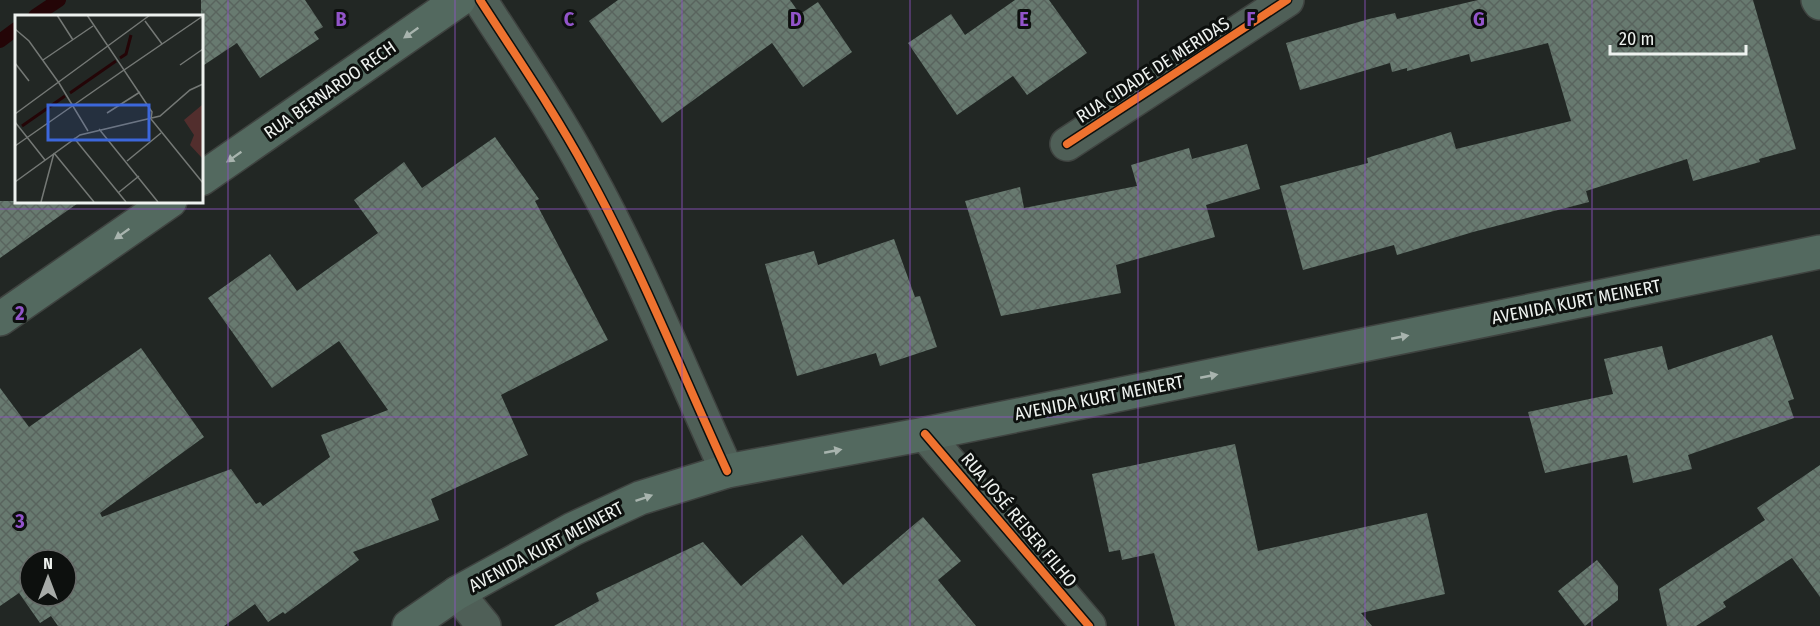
<svg xmlns="http://www.w3.org/2000/svg" width="1820" height="626" font-family="'Fira Sans Condensed',sans-serif">
<style>
.lines{fill:none;stroke-linecap:round;stroke-linejoin:round}
.stream{stroke:#240507;stroke-width:14}
.building{fill:url(#building-cross-hatch);fill-rule:evenodd}
.minor-casing{stroke:#3f4340;stroke-width:36}
.major-casing{stroke:#3f4340;stroke-width:36}
.minor{stroke:#4f5f57;stroke-width:33}
.major{stroke:#53695f;stroke-width:33}
.cycleway-casing{stroke:#0d100e;stroke-width:11}
.cycleway{stroke:#ef722f;stroke-width:8}
.oneway{fill:#a8b4ae}
.grid{fill:none;stroke:#9254c9;stroke-width:1.5;stroke-opacity:0.55}
.labels{text-anchor:middle;dominant-baseline:central;stroke-width:6;stroke-linejoin:round;paint-order:stroke}
.street-label{font-size:18px;fill:#eef2ef;stroke:#0d100e}
.inset-river{fill:none;stroke:#240507;stroke-width:3}
.inset-road{fill:none;stroke:#747875;stroke-width:1.5}
.view{fill:#3c67db;fill-opacity:0.15;stroke:#3c67db;stroke-width:3}
.inset-edge{fill:none;stroke:#eef2ef;stroke-width:3}
.grid-label{font-size:20px;text-anchor:middle;font-weight:bold;fill:#9254c9;stroke:#0d100e;stroke-width:6;stroke-linejoin:round;paint-order:stroke}
</style>
<defs>
<pattern id="building-cross-hatch" width="8" height="8" patternUnits="userSpaceOnUse" patternTransform="scale(1.5)"><rect width="8" height="8" fill="#687a70"/><path d="M0 0l8 8M0 8l8-8" fill="none" stroke="#59645e"/></pattern>
</defs>
<rect width="100%" height="100%" fill="#222724"/>
<g class="lines">
<!-- stream -->
<path class="stream" d="M35,16l24,-16
M0,41l16,-12"/>
</g>
<!-- building -->
<path class="building" d="M201,0h104l18,27 -9,5 5,7 -59,39 -23,-35 -36,24z
M618,0h172l10,14 18,-12 34,50 -49,35 -31,-44 -110,80 -73,-102z
M1015,0h34l38,53 -60,42 -14,-19 -56,39 -49,-72 43,-29 14,21z
M1478,0h275l43,149 -37,10 1,3 -67,19 -6,-22 -101,32 3,11 -116,30 -76,23 -3,-10 -91,25 -23,-84 88,-23 -1,-5 84,-26 5,17 115,-28 -23,-78 -77,19 -2,-8 -62,17v-3l-15,4 -2,-9 -90,27 -14,-47 83,-24 26,-6 2,6z
M495,137l44,62 -4,2 73,139 -107,55 27,60 -97,44 8,21 -86,32 6,8 -74,54 -2,-2 -15,10 -13,-18 -31,22h-166l-7,-10 -11,7 -21,-30 -19,13v-218l29,39 112,-79 63,89 -104,76 2,4 129,-48 25,35 4,-2 3,4 67,-49 -9,-22 67,-25 -49,-69 -67,47 -64,-90 62,-44 27,37 81,-58 -24,-33 50,-38 18,26zM30,560h36v36h-36z
M1247,144l13,45 -54,16 9,32 -99,28 5,28 -120,23 -36,-115 55,-14 4,21 113,-22 -6,-21 58,-17 3,11z
M0,201h81l-81,57z
M894,239l21,58 5,-1 17,51 -57,19 -4,-13 -79,23 -32,-112 49,-13 4,14z
M1772,335l22,64 -6,2 6,17 -106,37 4,14 -59,14 -6,-28 -82,18 -17,-61 85,-18 -9,-35 58,-13 6,24z
M1235,444l23,107 169,-38 18,81 -84,19 11,13h-197l-21,-73 -32,7 -2,-10 -11,2 -17,-78z
M1820,465v132l-28,-39 -69,44 3,5 -30,19h-29l-8,-37 106,-69 -8,-12z
M923,517l38,44 -23,19 38,46h-422l45,-25 -3,-8 107,-51 38,44 61,-51 41,50z
M1597,560l21,26v14l-33,26 -27,-35z"/>
<g class="lines">
<defs>
<path id="minor" d="M480,0c36,56 74,111 106,170 54,97 95,201 141,301
M1067,144l220,-144
M925,434l164,192
M457,593l27,33"/>
<path id="major" d="M1818,0l2,3
M201,179l258,-179
M0,319l170,-118
M409,626l48,-33 116,-64 67,-31 87,-27 198,-37 895,-182"/>
</defs>
<!-- minor casing -->
<use href="#minor" class="minor-casing"/>
<!-- major casing -->
<use href="#major" class="major-casing"/>
<!-- minor -->
<use href="#minor" class="minor"/>
<!-- major -->
<use href="#major" class="major"/>
<defs>
<path id="cycleway" d="M480,0c36,56 74,111 106,170 54,97 95,201 141,301
M1067,144l220,-144
M925,434l164,192"/>
</defs>
<!-- cycleway casing -->
<use href="#cycleway" class="cycleway-casing"/>
<!-- cycleway -->
<use href="#cycleway" class="cycleway"/>
</g>
<!-- one-way arrows -->
<defs><path id="oneway-solid" d="M-6-.8H1V-3.2L6.5 0L1 3.2V.8H-6Z" transform="scale(1.5)"/></defs>
<g class="oneway">
<use href="#oneway-solid" transform="translate(411 33) rotate(145)"/>
<use href="#oneway-solid" transform="translate(234 157) rotate(145)"/>
<use href="#oneway-solid" transform="translate(122 234) rotate(145)"/>
<use href="#oneway-solid" transform="translate(1400 337) rotate(-11)"/>
<use href="#oneway-solid" transform="translate(1209 376) rotate(-11)"/>
<use href="#oneway-solid" transform="translate(833 451) rotate(-11)"/>
<use href="#oneway-solid" transform="translate(644 498) rotate(-19)"/>
</g>
<!-- grid -->
<path class="grid" d="M228,0v626M455,0v626M682,0v626M910,0v626M1138,0v626M1365,0v626M1592,0v626M0,209h1820M0,417h1820"/>
<g class="labels">
<!-- street labels -->
<g class="street-label">
<text transform="translate(1153 70) rotate(-33)">RUA CIDADE DE MERIDAS</text>
<text transform="translate(330 90) rotate(-35)">RUA BERNARDO RECH</text>
<text transform="translate(1576 302) rotate(-11)">AVENIDA KURT MEINERT</text>
<text transform="translate(1099 398) rotate(-11)">AVENIDA KURT MEINERT</text>
<text transform="translate(1019 520) rotate(50)">RUA JOSÉ REISER FILHO</text>
<text transform="translate(546 547) rotate(-28)">AVENIDA KURT MEINERT</text>
</g>
</g>
<!-- overview -->
<g transform="translate(15 15)">
<rect width="188" height="188" fill="#222724"/>
<path d="M187,90v53l-12,-13 4,-10 -10,-15z" fill="#522e2d"/>
<path class="inset-river" d="M105,43l6,-4 5,-19M55,78l46,-32M7,111l43,-30"/>
<path class="inset-road" d="M42,0l16,25M72,0l37,55 79,-54M130,6l17,23M0,14l14,12 30,42 29,48M28,45l50,-34M0,48l14,18M165,50l23,-16M92,98l33,-21M0,99l135,-99M136,104l52,64M0,107l30,38M84,114l59,73M59,123l52,64M0,131l109,-76 28,42 -1,7M39,138l40,49M112,146l34,-28M0,167l65,-47 80,-19 30,-26 13,-6M103,178l21,-17M26,187l13,-49"/>
<path class="view" d="M33,90h101v35h-101z"/>
<rect width="188" height="188" class="inset-edge"/>
</g>
<g class="grid-label">
<text x="341" y="26">B</text>
<text x="569" y="26">C</text>
<text x="796" y="26">D</text>
<text x="1024" y="26">E</text>
<text x="1251" y="26">F</text>
<text x="1479" y="26">G</text>
<text x="20" y="320">2</text>
<text x="20" y="528">3</text>
</g>
<!-- north arrow -->
<g transform="translate(48 578)"><circle r="28" fill="#0d100e" stroke="#676a68" stroke-width="1.5"/>
<path d="M0-4.5L10 22L0 15L-10 22Z" fill="#a7aba8"/>
<text y="-9" font-size="16" font-weight="bold" text-anchor="middle" fill="#eef2ef">N</text>
</g>
<!-- scale -->
<path d="M1610 45v9h136v-9" fill="none" stroke="#eef2ef" stroke-width="3"/>
<text x="1619" y="45" font-size="18" fill="#eef2ef" stroke="#0d100e" stroke-width="4.5" paint-order="stroke">20 m</text>
</svg>
